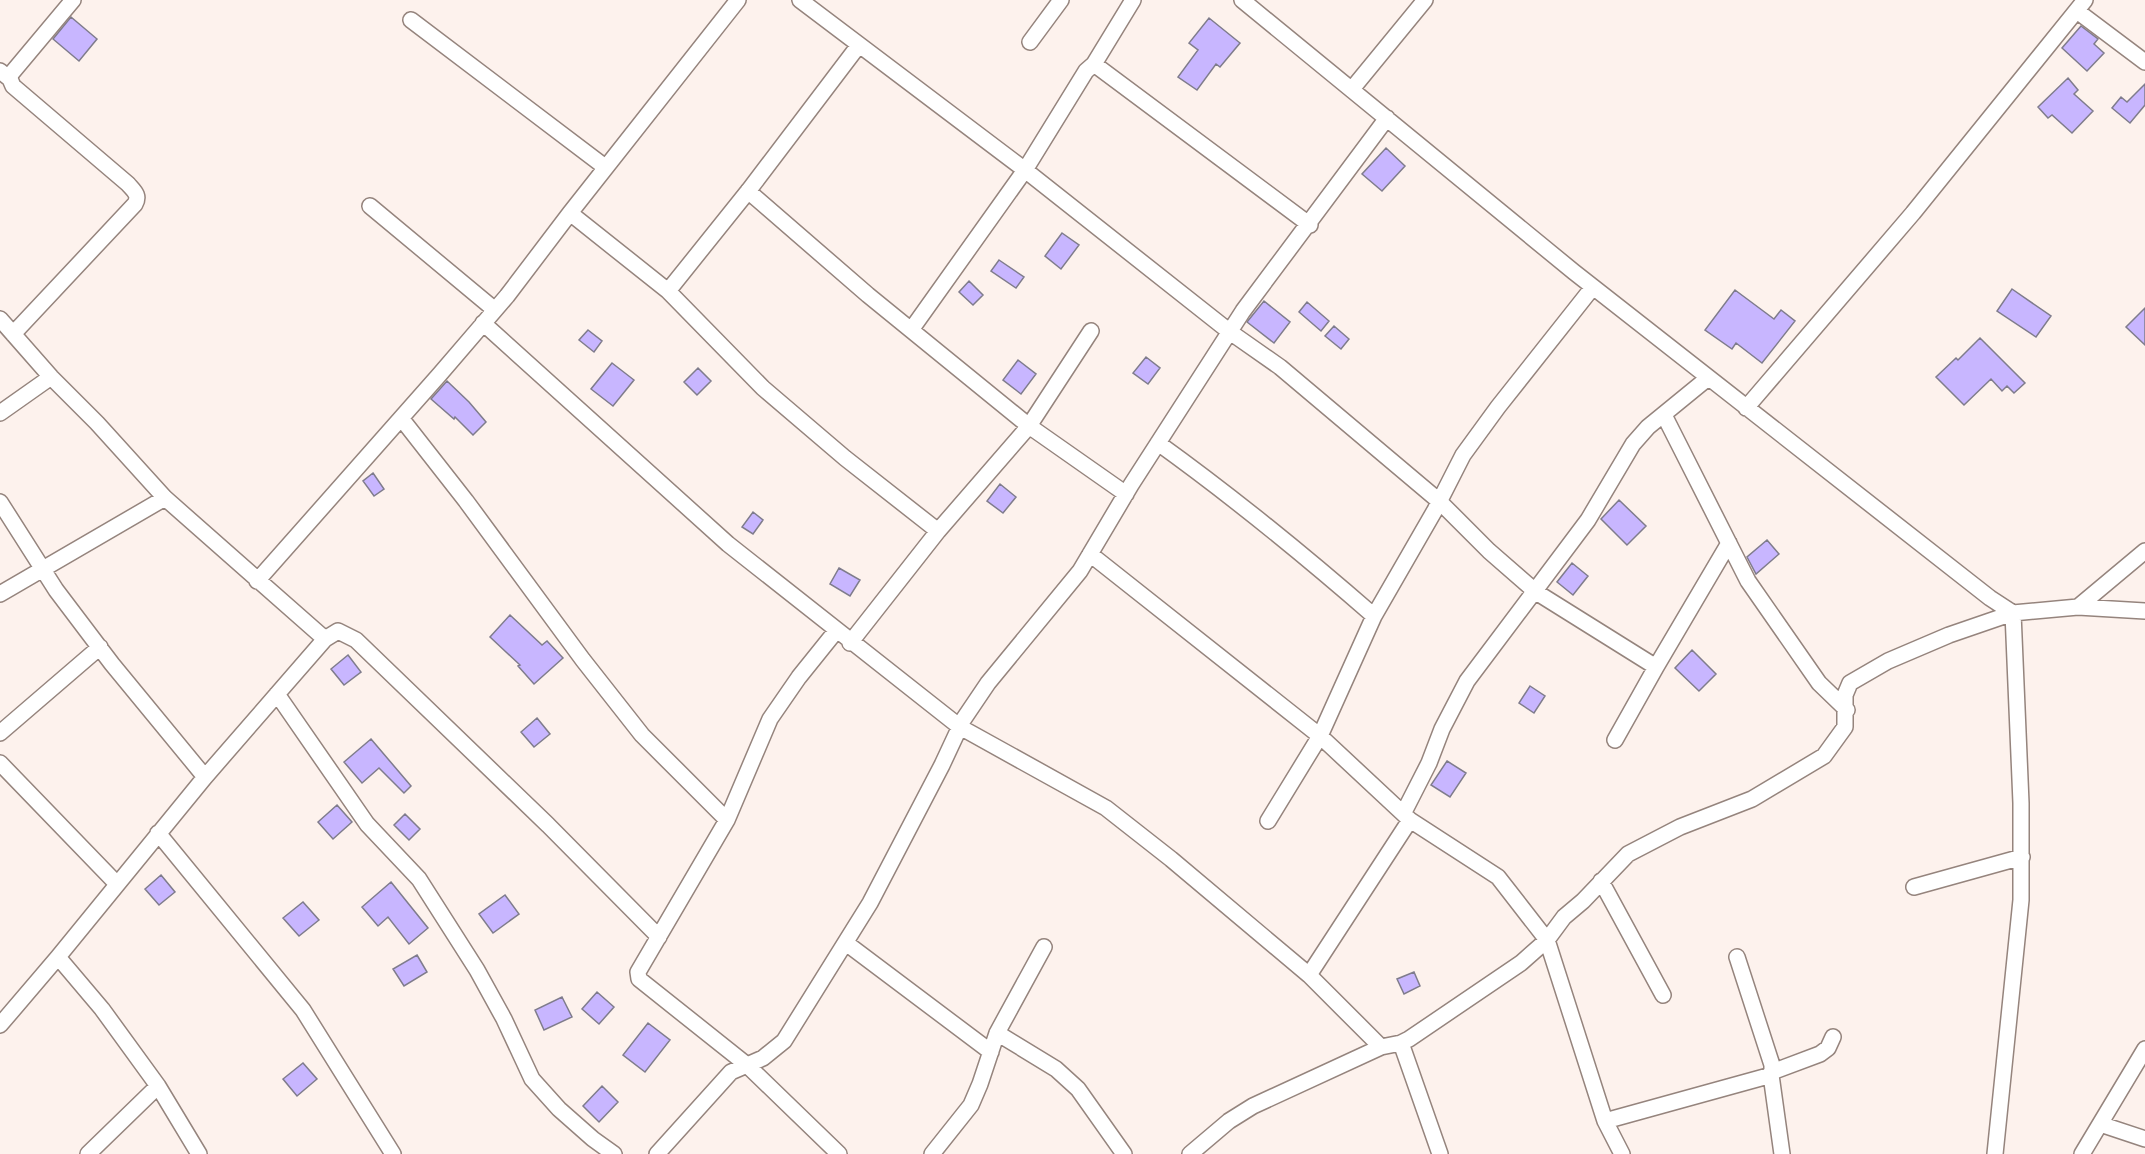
<svg xmlns="http://www.w3.org/2000/svg" width="2145" height="1154" font-family="Raleway,sans-serif">
<style>
.building{fill:#c8b6ff;stroke:#7f7c8c;stroke-width:1.5}
.lines{fill:none;stroke-linecap:round;stroke-linejoin:round}
.minor-casing{stroke:#95847d;stroke-width:18}
.minor{stroke:#fff;stroke-width:15}
</style>
<rect width="100%" height="100%" fill="#fdf2ed"/>
<!-- building -->
<path class="building" d="M71,17l26,22 -18,22 -26,-22z
M1209,18l31,25 -20,24 -4,-3 -19,26 -19,-13 20,-27 -9,-7z
M2081,26l17,13 -4,5 10,9 -17,18 -25,-23z
M2068,78l10,12 -4,4 19,17 -21,22 -20,-18 -4,3 -10,-11z
M2145,84v21l-15,18 -18,-15 9,-11 6,5z
M1386,148l19,18 -23,25 -20,-17z
M1062,233l17,12 -18,24 -16,-13z
M999,260l25,17 -8,11 -25,-17z
M969,281l14,14 -10,10 -14,-13z
M2012,289l39,27 -15,21 -39,-26z
M1735,290l39,29 7,-9 14,11 -33,42 -26,-20 -4,6 -27,-19z
M1264,301l26,21 -16,21 -27,-21z
M1307,302l22,19 -8,10 -22,-19z
M2145,308v37l-19,-18z
M1334,326l15,13 -8,10 -16,-13z
M588,330l14,11 -8,11 -15,-12z
M1980,338l45,45 -11,10 -7,-7 -5,5 -11,-12 -27,26 -28,-28 20,-19 2,2z
M1146,357l14,11 -12,16 -15,-11z
M1018,360l18,14 -15,20 -18,-14z
M612,363l22,17 -21,26 -22,-17z
M698,368l13,13 -14,14 -13,-13z
M447,381l22,21 17,20 -13,13 -18,-18 -1,2 -23,-20z
M373,473l11,16 -10,7 -11,-15z
M1000,484l16,13 -13,16 -16,-12z
M1619,500l27,26 -19,19 -26,-26z
M753,512l10,8 -10,14 -11,-7z
M1767,540l12,14 -23,20 -9,-17z
M1572,563l16,13 -15,19 -16,-13z
M839,568l21,12 -10,16 -20,-12z
M510,615l32,30 5,-4 16,17 -29,26 -16,-18 2,-1 -30,-28z
M1692,650l24,24 -17,17 -24,-23z
M348,655l13,17 -17,13 -13,-16z
M1530,686l15,10 -11,17 -15,-10z
M537,718l13,16 -16,13 -13,-15z
M371,739l40,47 -7,7 -25,-25 -17,15 -18,-21z
M1447,761l19,12 -16,24 -19,-12z
M337,805l15,17 -19,17 -15,-17z
M405,814l15,15 -11,11 -15,-15z
M161,875l14,17 -16,13 -14,-16z
M391,882l37,46 -19,16 -21,-27 -10,9 -16,-19z
M505,895l14,19 -26,19 -14,-19z
M303,902l16,18 -20,16 -16,-18z
M417,955l10,17 -23,14 -11,-17z
M1414,972l6,14 -16,8 -7,-15z
M597,992l17,15 -15,17 -17,-15z
M562,997l10,20 -28,13 -9,-20z
M648,1023l22,17 -25,32 -22,-17z
M303,1063l14,16 -20,17 -14,-17z
M602,1086l16,16 -19,20 -16,-16z"/>
<g class="lines">
<defs>
<path id="minor" d="M800,0l225,170 205,162 50,35 159,134 50,50 47,41 120,75
M1242,0l332,272 416,326 23,15 8,190v97l-26,254
M2077,11l68,51
M411,20l194,147
M1030,42l31,-42
M1094,64l216,161
M0,71l10,8 3,7 115,98c6,7 12,11 7,20l-122,130
M10,79l1,-5 62,-74
M1352,89l73,-89
M748,191l120,104 161,131 97,68
M370,206l125,104
M570,213l98,78 95,97 82,70 93,73
M668,291l81,-101 110,-145
M0,319l51,58 46,46 68,75 160,141
M483,323l245,221 232,183 146,81 65,51 138,116 72,72
M911,330l114,-160 61,-99 8,-7 39,-64
M1746,408l167,-195 172,-213
M0,413l51,-36
M1664,415l84,166 71,102 28,27
M401,418l65,83 117,159 59,75 85,85
M1158,443c75,54 146,112 216,173
M0,502l56,88 56,74 93,113
M1090,554l230,182 90,84 88,57 49,63 58,181 17,33
M257,581l183,-207 67,-78 63,-83 168,-213
M0,594l165,-96
M2078,607l67,-56
M836,631l-37,46 -29,42 -43,101 -89,152 1,7 108,86 92,89
M850,643l88,-112 91,-105 62,-95
M277,694l90,130 52,55 58,91 27,49 28,60 27,30 34,30 21,15
M0,733l100,-86
M1615,740l41,-73 73,-124
M0,763l117,121
M1404,812l25,-49 13,-34 25,-48 121,-161 45,-76 15,-17 60,-49
M1268,821l52,-85 54,-120 61,-106 28,-55 35,-48 95,-120
M158,833l145,177 90,144
M1601,881l62,114
M1914,887l108,-30
M846,943l145,109
M58,957l44,52 56,77 41,68
M1737,957l35,108v7
M1309,975l101,-155
M0,1025l58,-68 147,-180 120,-138 13,-8 18,9 192,185 111,112
M997,1033l59,36 22,20 46,65
M1401,1043l39,111
M1771,1075l11,79
M1605,1121l163,-45 4,-4 48,-18 8,-6 5,-11
M2100,1124l45,15
M88,1154l70,-68
M657,1154l74,-82 32,-14 21,-17 86,-138 72,-138 21,-45 25,-37 92,-112 51,-86 112,-174 144,-193
M932,1154l39,-49 9,-21 17,-51 47,-86
M1190,1154l39,-33 24,-15 128,-59 20,-4 8,-4 112,-76 26,-23 17,-23 19,-16 45,-47 52,-27 72,-28 72,-43 21,-29v-32l5,-12 38,-22 61,-26 64,-22 65,-6 67,4
M2082,1154l63,-105"/>
</defs>
<!-- minor casing -->
<use href="#minor" class="minor-casing"/>
<!-- minor -->
<use href="#minor" class="minor"/>
</g>
</svg>
